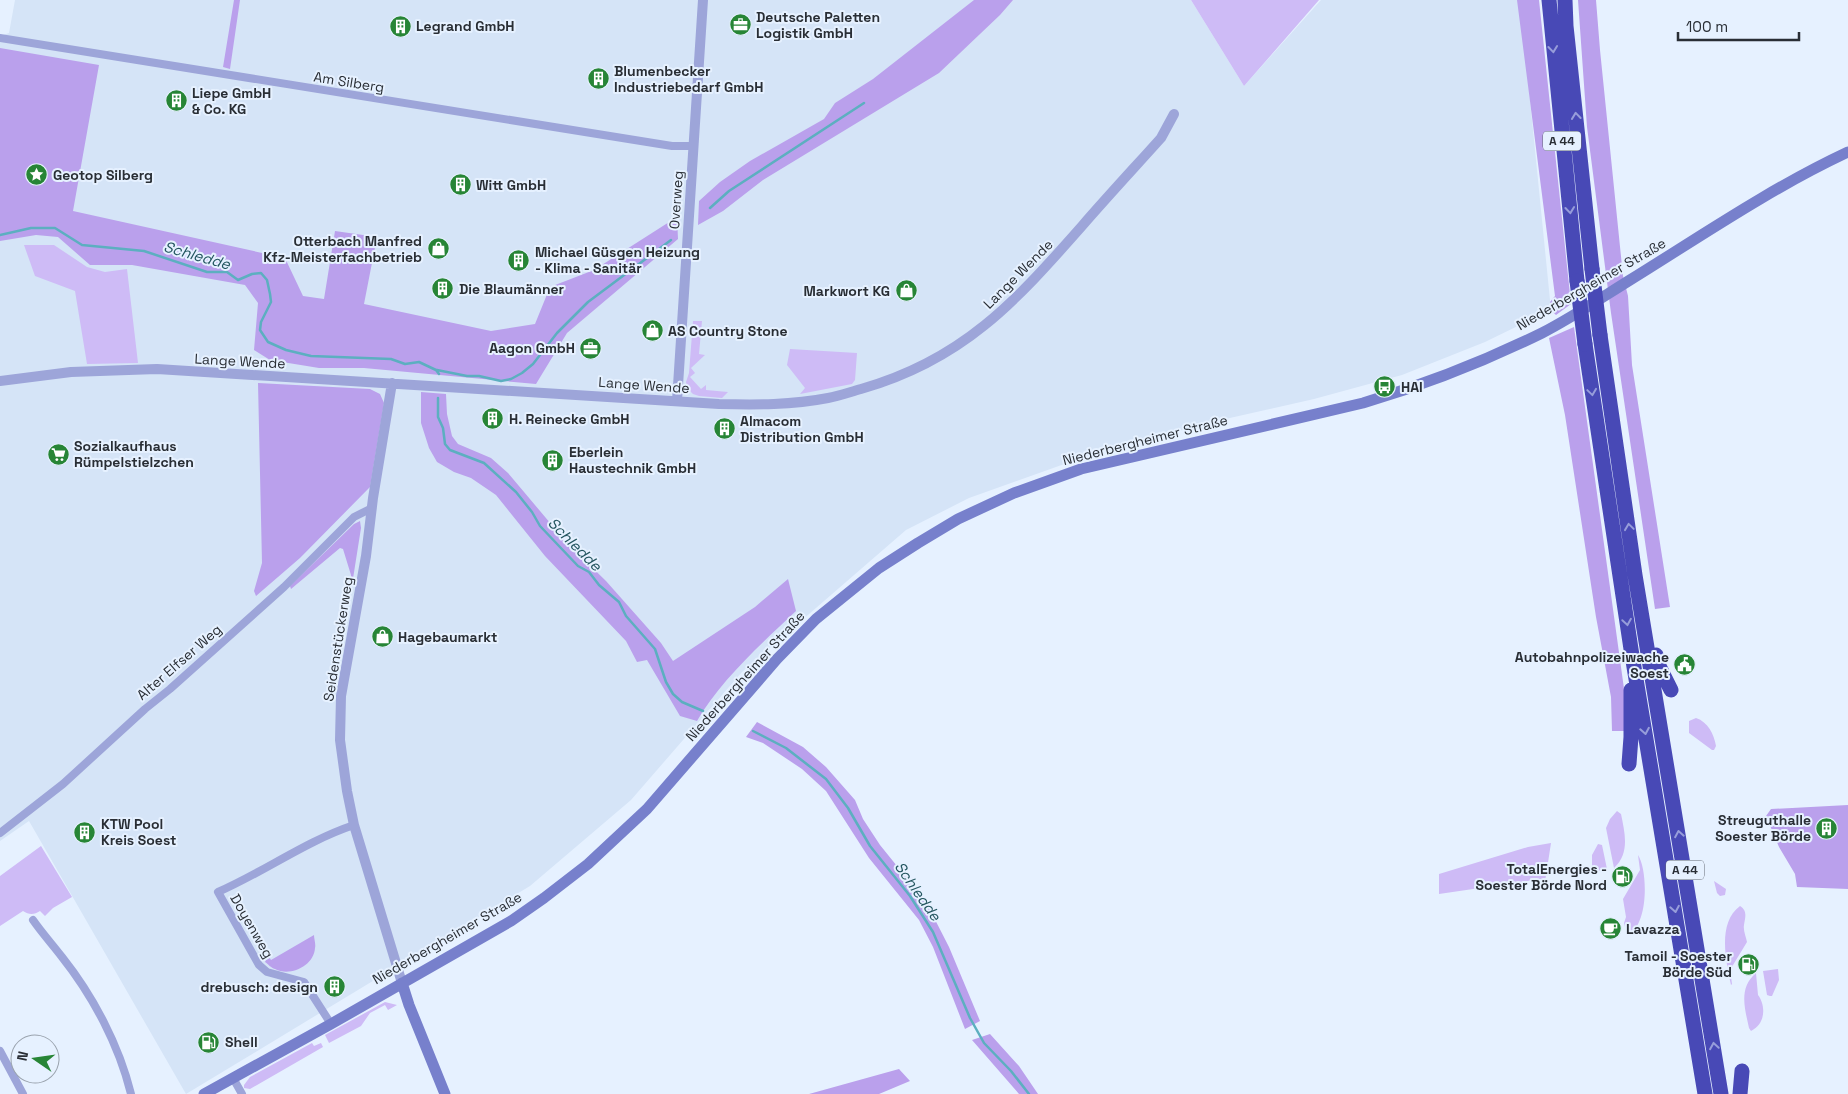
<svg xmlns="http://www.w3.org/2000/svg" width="1848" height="1094" font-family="'Space Grotesk',sans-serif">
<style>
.built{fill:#d5e4f7}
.green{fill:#cebbf6}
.forest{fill:#baa0ec}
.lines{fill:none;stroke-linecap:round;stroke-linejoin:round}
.stream{stroke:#5cafc0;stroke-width:2.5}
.minor{stroke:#9da5d9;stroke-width:8}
.tertiary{stroke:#9da5d9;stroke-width:10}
.secondary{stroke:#7780cc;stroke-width:11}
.motorway{stroke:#4849b6;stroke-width:15}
.motorway-bridge{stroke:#4849b6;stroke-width:15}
.oneway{stroke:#979dda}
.labels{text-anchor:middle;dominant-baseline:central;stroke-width:4;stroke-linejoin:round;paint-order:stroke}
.shield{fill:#e6f1ff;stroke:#626872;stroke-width:1}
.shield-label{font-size:12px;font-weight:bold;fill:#292e35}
.poi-label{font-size:14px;font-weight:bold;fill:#292e35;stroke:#e6f1ff;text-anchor:start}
.street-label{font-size:14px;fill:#292e35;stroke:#e6f1ff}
.water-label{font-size:15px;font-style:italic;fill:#23555f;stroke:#e6f1ff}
</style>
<rect width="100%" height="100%" fill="#e6f1ff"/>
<!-- built -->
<path class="built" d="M15,0h1176l53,86 77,-86h199l31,310 -66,32 -83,33 -88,24 -102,23 -128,35 -115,41 -63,32 -164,142 -111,128 -101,86 -344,208 -157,-273 -29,20v-805l9,-3z"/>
<!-- green -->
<path class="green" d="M1191,0h128l-75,86z
M24,245h30l33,22 18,5 22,-3 11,94 -51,1 -12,-73 -40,-15z
M693,321h9l-3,33 6,1 -14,13 4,5 -5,4 11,12 5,-4v5l22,2 -6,6 -23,-2 -6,-2 -6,-6 -1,-6 3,-9z
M790,349l67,4 -2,27 -3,4 -52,10 5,-6 -18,-23z
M1696,718c12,4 18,16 20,28l-2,4h-2l-23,-17v-12z
M1617,811l4,3c4,20 9,39 -7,54l-8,-40 4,-9z
M1551,843l-6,39 -4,-3 -102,15v-20l89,-27z
M1598,844l4,1 5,24 -15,3v-17z
M41,846l31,51 -19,11 -8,8 -5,-5c-6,4 -11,4 -17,0l-23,15v-50z
M1638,855c10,15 11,72 -11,80l-3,-12 2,-6 -3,-18 17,-29z
M1714,881l12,8 -1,6 -5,1 -3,-3z
M1740,906c8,5 5,12 4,19 -1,5 2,12 3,17l-17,28 2,14 -1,1c-5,-24 -14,-62 9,-79z
M1778,969l1,11 -7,16h-2l-3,-1 -4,-24z
M1756,973l2,22c7,9 9,28 -7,36l-2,-3c-4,-19 -11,-40 7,-55z
M385,1002l12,3 -9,5 -3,-5 -15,8 -9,13 -32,17 -4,-8z
M312,1043l2,3 7,-3 2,4 -73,42 -6,-1v-3l6,-8z"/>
<!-- forest -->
<path class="forest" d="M234,0h6l-10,69 -7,-2z
M974,0h39l-13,15 -61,58 -176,107 -40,31 -25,14 1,-24 21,-19 30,-21 74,-42 11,-16 38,-24z
M1517,0h22l32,304 -15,11 -5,-5 -1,-8 5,-6z
M1578,0h18l4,50 23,226 5,20 4,69 38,242 -15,2 -44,-296 -24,-186z
M0,48l99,17 -26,146 212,47 18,38 21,3 11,-68 42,6 -13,67 127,27 44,-7 15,-37 44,-17 83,-53 1,22 -111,94 -31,51 -172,-16h-45l-49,-8 -16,-10 4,-47 -13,-18 -113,-20h-42l-32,-28 -22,-2 -36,6z
M1574,327l51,369 -1,35h-12l-1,-34 -15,-80 -31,-202 -16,-77z
M258,383l112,6 10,5 4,9 -14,84 -70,71 -44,38 -2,-5 8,-28z
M421,392l25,2 1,20 5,22 6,8 33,14 17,15 59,70 39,38 55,62 12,18 82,-54 33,-28 8,32c-34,32 -76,70 -99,110l-17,-5 -33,-56 -10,2 -11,-21 -81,-85 -49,-61 -25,-17 -17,-6 -17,-10 -8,-14 -8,-25z
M360,521l1,7 -9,57 -1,-10 -8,-26 -3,-1 -49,41 -1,-3 64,-62z
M757,722l46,25 23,20 29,33 8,19 17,26 46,57 23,45 31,74 -15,8 -32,-82 -14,-27 -50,-62 -43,-67 -24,-22 -39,-26 -17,-6z
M1848,805v84l-51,-2 -2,-13 -16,-27 -13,-31 5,-7z
M314,935c0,4 2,9 1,13 -1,18 -25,29 -40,21 -4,-1 -7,-5 -10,-7l3,-7 3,5z
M990,1034l29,32 19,28h-19l-47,-54z
M899,1069l11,12 -31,13h-70z"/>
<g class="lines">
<!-- stream -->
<path class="stream" d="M710,208l19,-17 135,-88
M0,235l31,-7h24l27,17 62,6 63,21h20l11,8 14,-6 9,-1 6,7 3,14 1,8 -10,20 -1,8 8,12 18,8 25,6 80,3 14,5 14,-2 17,8 3,4
M437,370l30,6h12l22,5 10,-2 11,-6 11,-9 24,-31 31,-31 83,-62
M438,398v19l5,11 2,16 5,6 34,13 32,29 16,20 8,14 38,40 11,6 10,13 20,17 7,14 29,33 11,33 7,12 9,8 21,9
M753,731l33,17 40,31 22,29 22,38 40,50 23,36 37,86 14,25 27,28 18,23"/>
<!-- minor -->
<path class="minor" d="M0,38l672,108h22
M0,833l63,-49 82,-75 25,-20 114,-102 70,-70 18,-9
M33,920c9,13 19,24 29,37 31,39 57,88 69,137
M331,1024l-27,-42 -37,-10 -8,-7 -41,-73c46,-20 88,-51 136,-67
M0,1051l23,43
M233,1078l9,16"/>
<!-- tertiary -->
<path class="tertiary" d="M0,381l71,-9 86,-3 562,35c37,1 73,1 109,-6 11,-2 22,-6 33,-9 102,-29 154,-87 221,-163 26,-30 53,-59 79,-88l13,-24
M392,383l-19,115 -7,58 -25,140 -1,44 7,51 7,34 48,158
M677,401l26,-401"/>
<!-- secondary -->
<path class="secondary" d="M402,983l7,22 36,89
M204,1094l127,-70 180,-103 33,-23 44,-34 59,-55 130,-150 39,-40 63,-51 39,-25 40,-24 56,-26 67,-24 282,-66c61,-18 122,-42 179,-70 31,-16 59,-35 88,-53 71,-44 141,-92 218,-128"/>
<!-- motorway -->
<path class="motorway" d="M1549,0l28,281
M1565,0l1,26 26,243
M1600,335l35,240 86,519
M1585,344l46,305 74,445
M1656,655l2,9 13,26
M1629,764l2,-27v-47
M1740,1094l2,-23"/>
<!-- motorway-bridge -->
<path class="motorway-bridge" d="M1592,269l8,66
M1577,281l8,63"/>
</g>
<!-- one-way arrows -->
<defs><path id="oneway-chevron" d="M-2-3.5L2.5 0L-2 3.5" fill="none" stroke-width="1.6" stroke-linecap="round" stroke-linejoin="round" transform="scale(1.25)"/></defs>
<g class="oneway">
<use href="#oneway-chevron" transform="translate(1553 49) rotate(84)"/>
<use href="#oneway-chevron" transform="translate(1576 116) rotate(-96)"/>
<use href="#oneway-chevron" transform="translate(1570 210) rotate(84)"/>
<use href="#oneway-chevron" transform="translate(1592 392) rotate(82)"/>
<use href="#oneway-chevron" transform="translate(1629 527) rotate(-98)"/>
<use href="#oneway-chevron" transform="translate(1627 622) rotate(81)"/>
<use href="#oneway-chevron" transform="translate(1645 731) rotate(80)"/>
<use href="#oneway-chevron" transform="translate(1679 834) rotate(-100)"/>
<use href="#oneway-chevron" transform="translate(1675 909) rotate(80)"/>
<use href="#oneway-chevron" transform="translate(1714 1046) rotate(-99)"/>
</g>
<!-- icons -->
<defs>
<symbol id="office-disc" viewBox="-11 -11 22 22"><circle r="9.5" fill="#278536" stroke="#e6f1ff"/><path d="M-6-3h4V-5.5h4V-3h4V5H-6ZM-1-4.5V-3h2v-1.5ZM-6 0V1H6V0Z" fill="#fff"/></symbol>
<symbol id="building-disc" viewBox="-11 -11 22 22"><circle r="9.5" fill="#278536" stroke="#e6f1ff"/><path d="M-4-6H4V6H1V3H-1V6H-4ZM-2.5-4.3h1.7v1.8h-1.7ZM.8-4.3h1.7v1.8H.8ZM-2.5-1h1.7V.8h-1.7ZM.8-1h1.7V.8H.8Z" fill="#fff"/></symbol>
<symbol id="sight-disc" viewBox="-11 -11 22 22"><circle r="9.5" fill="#278536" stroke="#e6f1ff"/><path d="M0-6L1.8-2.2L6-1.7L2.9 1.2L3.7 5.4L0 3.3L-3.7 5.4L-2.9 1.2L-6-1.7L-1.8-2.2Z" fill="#fff"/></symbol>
<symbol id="shop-disc" viewBox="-11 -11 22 22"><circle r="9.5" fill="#278536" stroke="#e6f1ff"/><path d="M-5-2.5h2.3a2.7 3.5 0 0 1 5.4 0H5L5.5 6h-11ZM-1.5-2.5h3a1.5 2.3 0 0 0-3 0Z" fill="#fff"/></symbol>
<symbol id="bus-disc" viewBox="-11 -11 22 22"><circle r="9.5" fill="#278536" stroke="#e6f1ff"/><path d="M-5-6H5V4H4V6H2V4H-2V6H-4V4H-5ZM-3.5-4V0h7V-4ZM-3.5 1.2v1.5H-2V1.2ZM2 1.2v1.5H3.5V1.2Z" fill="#fff"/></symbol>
<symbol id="supermarket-disc" viewBox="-11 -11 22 22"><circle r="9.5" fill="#278536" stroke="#e6f1ff"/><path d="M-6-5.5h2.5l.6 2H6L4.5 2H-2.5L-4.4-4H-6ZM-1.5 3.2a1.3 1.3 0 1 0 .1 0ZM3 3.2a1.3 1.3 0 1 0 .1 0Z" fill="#fff"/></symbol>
<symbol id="civic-disc" viewBox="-11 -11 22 22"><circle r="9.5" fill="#278536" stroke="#e6f1ff"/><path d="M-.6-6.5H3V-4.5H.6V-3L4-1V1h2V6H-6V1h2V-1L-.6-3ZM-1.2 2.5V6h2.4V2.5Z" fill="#fff"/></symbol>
<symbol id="fuel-disc" viewBox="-11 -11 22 22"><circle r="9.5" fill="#278536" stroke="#e6f1ff"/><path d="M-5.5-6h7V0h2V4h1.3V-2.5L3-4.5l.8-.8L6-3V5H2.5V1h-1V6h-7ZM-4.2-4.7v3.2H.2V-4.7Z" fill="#fff"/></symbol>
<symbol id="cafe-disc" viewBox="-11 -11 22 22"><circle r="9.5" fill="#278536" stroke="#e6f1ff"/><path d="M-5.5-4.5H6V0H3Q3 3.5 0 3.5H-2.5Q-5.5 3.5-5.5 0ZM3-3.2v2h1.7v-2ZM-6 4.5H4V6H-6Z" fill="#fff"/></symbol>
</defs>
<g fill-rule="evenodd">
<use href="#office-disc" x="728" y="12" width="25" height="25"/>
<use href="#building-disc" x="388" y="14" width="25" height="25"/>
<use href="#building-disc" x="586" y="66" width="25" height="25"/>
<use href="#building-disc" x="164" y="88" width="25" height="25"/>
<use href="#sight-disc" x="24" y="162" width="25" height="25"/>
<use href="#building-disc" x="448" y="172" width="25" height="25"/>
<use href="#shop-disc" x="426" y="236" width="25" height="25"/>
<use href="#building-disc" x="506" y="248" width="25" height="25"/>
<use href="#building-disc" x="430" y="276" width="25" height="25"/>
<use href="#shop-disc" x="894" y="278" width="25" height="25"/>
<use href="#shop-disc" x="640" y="318" width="25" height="25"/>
<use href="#office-disc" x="578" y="336" width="25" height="25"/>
<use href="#bus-disc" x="1372" y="374" width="25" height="25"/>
<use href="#building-disc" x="480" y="406" width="25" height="25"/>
<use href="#building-disc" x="712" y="416" width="25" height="25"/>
<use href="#supermarket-disc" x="46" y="442" width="25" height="25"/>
<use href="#building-disc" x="540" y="448" width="25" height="25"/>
<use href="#shop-disc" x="370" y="624" width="25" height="25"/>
<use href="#civic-disc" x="1672" y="652" width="25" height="25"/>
<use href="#building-disc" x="1814" y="816" width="25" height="25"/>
<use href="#building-disc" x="72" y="820" width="25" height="25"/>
<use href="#fuel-disc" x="1610" y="864" width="25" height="25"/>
<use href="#cafe-disc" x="1598" y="916" width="25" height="25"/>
<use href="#fuel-disc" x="1736" y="952" width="25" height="25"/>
<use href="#building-disc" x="322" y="974" width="25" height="25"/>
<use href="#fuel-disc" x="196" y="1030" width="25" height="25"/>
</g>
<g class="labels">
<!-- shield labels -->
<g class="shield">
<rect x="1543" y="131.5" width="38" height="19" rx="4"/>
<rect x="1666" y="860.5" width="38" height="19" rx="4"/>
</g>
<g class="shield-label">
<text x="1562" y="141">A 44</text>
<text x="1685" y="870">A 44</text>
</g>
<!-- poi labels -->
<g class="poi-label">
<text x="756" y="17">Deutsche Paletten<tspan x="756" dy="16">Logistik GmbH</tspan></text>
<text x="416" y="26">Legrand GmbH</text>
<text x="614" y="71">Blumenbecker<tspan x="614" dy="16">Industriebedarf GmbH</tspan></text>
<text x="192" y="93">Liepe GmbH<tspan x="192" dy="16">&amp; Co. KG</tspan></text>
<text x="53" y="175">Geotop Silberg</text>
<text x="476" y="185">Witt GmbH</text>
<text x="422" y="241" text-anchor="end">Otterbach Manfred<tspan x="422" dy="16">Kfz-Meisterfachbetrieb</tspan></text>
<text x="535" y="252">Michael Güsgen Heizung<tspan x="535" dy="16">- Klima - Sanitär</tspan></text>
<text x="459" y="289">Die Blaumänner</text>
<text x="890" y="291" text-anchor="end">Markwort KG</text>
<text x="668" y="331">AS Country Stone</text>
<text x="575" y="348" text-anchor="end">Aagon GmbH</text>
<text x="1401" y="387">HAI</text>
<text x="509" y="419">H. Reinecke GmbH</text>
<text x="740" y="421">Almacom<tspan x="740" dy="16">Distribution GmbH</tspan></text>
<text x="74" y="446">Sozialkaufhaus<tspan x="74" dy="16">Rümpelstielzchen</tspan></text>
<text x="569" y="452">Eberlein<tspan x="569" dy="16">Haustechnik GmbH</tspan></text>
<text x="398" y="637">Hagebaumarkt</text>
<text x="1669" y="657" text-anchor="end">Autobahnpolizeiwache<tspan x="1669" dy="16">Soest</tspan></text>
<text x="1811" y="820" text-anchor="end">Streuguthalle<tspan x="1811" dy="16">Soester Börde</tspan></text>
<text x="101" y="824">KTW Pool<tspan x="101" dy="16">Kreis Soest</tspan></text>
<text x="1607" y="869" text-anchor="end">TotalEnergies -<tspan x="1607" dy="16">Soester Börde Nord</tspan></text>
<text x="1626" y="929">Lavazza</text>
<text x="1732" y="956" text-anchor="end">Tamoil - Soester<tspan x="1732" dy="16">Börde Süd</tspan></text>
<text x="318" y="987" text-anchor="end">drebusch: design</text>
<text x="225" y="1042">Shell</text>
</g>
<!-- street labels -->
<g class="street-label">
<text transform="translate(349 82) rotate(9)">Am Silberg</text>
<text transform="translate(676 200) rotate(-86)">Overweg</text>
<text transform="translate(1018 274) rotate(-45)">Lange Wende</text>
<text transform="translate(1591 284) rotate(-30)">Niederbergheimer Straße</text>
<text transform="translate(240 361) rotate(3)">Lange Wende</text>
<text transform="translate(644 385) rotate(4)">Lange Wende</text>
<text transform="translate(1145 440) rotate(-14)">Niederbergheimer Straße</text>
<text transform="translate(338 639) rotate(-81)">Seidenstückerweg</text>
<text transform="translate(179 662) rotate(-41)">Alter Elfser Weg</text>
<text transform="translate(745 676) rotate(-48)">Niederbergheimer Straße</text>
<text transform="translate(252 926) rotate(60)">Doyenweg</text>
<text transform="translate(447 938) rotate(-30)">Niederbergheimer Straße</text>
</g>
<!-- water labels -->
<g class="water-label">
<text transform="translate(197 255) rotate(16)">Schledde</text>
<text transform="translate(575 544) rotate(45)">Schledde</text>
<text transform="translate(918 891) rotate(55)">Schledde</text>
</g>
</g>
<!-- north arrow -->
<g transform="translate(35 1059) rotate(283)"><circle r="24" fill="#e6f1ff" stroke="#9aa3ae"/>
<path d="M0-4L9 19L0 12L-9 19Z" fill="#278536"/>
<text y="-8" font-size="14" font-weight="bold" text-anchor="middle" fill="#292e35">N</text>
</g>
<!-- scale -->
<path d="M1678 32v8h121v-8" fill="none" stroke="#292e35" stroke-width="2.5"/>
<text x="1686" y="32" font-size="15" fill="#292e35" stroke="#e6f1ff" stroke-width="4" paint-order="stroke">100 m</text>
</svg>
